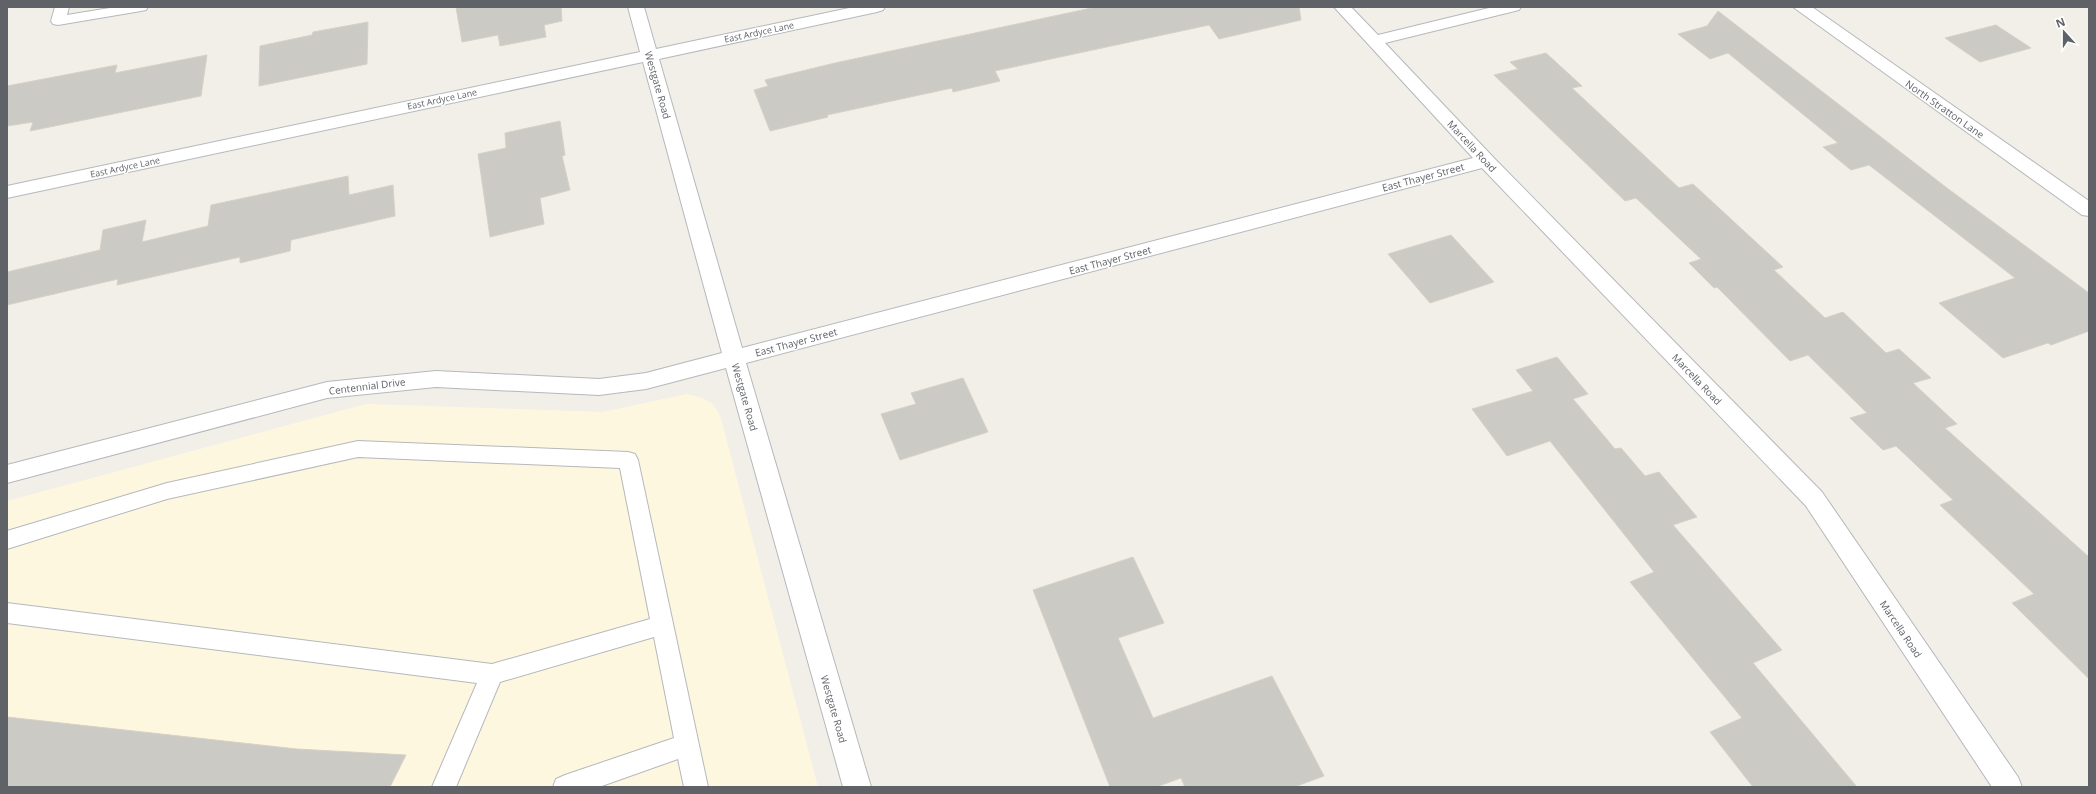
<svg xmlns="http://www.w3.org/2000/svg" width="2096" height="794" font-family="'Open Sans',sans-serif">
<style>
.commercial{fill:#fef7e0}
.building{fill:#cccac5;stroke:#d6d1c6}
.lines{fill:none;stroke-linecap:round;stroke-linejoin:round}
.lane-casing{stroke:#b5b8bc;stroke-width:2}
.street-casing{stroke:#b5b8bc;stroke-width:2}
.lane{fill:#fff;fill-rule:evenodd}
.street{fill:#fff;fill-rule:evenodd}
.labels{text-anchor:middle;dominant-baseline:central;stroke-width:3;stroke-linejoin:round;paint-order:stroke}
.far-street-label{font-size:9px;fill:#5f6368;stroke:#fff}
.street-label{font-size:10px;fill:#5f6368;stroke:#fff}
</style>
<rect width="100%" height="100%" fill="#f1efe8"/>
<!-- commercial -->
<path class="commercial" d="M687,394l15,4 11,6 7,11 98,372h-811v-286l359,-97 237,8z"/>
<!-- building -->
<path class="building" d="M456,7h105l1,14 -18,4 2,12 -46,9 -2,-11 -36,7z
M1096,7h203l2,13 -82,19 -10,-14 -214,46 5,10 -47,11 -1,-4 -125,27 1,2 -58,14 -16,-41 14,-4 -3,-6 70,-17z
M1718,11l229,177 142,105v38l-38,14 -3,-2 -45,15 -64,-55 76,-25 -146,-113 -18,5 -28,-23 15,-4 -110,-90 -18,6 -32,-25 29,-8z
M368,22l-1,42 -108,22 1,-40 52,-11 1,-3z
M1996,25l35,23 -51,14 -35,-24z
M1546,53l36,33 -10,2 107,100 14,-4 90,83 -9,3 51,48 18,-6 43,41 13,-4 32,29 -18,5 44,41 -12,4 144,129v122l-77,-76 22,-9 -94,-89 13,-5 -57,-54 -13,4 -33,-32 17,-5 -59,-58 -18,6 -73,-74 -3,1 -25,-25 12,-4 -65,-61 -11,3 -131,-126 24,-6 -8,-7z
M207,55l-6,41 -171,35 3,-9 -26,4v-40l110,-21 -2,8z
M560,121l5,34 -3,1 8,34 -30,8 4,26 -54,13 -12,-83 28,-6 -1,-15z
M348,176l1,19 44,-10 2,31 -104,24 -1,11 -50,12v-6l-123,28 1,-6 -111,26v-33l93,-22 3,-20 43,-10 -4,22 66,-16 3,-21z
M1451,235l43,47 -64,21 -42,-49z
M1557,357l31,37 -15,5 42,50 6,-1 24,28 14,-4 38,45 -24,8 109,125 -29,13 104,124h-104l-43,-55 32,-14 -112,-136 24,-10 -104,-131 -43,15 -35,-47 61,-18 -17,-21z
M963,378l25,54 -88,28 -19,-46 35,-10 -5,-11z
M1133,557l31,66 -46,15 35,80 119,-42 52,100 -30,11h-109l-4,-9 -25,9h-46l-77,-197z
M7,717l290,32 109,6 -16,32h-383z"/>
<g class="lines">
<defs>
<path id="lane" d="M55,7h14l-2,8 49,-8h32l-2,3 -5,1 -83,14 -5,-1 -2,-3z
M358,441l270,11 7,2 3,6 70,327h-24l-6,-28 -79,28h-46l3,-8 9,-4 109,-37 -20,-101 -154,45 -44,105h-24l45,-104 -470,-60v-20l485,61 158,-45 -30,-151 -262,-11 -191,42 -160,50v-18l160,-48z"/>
<path id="street" d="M628,7h16l12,42 198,-42h31l-2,3 -6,2 -218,47 83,289 731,-190 -139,-151h17l27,28 115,-28h28l-2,3 -134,33 108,114 329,335 196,285 4,10h-30l-186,-281 -324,-338 -736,195 125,424h-28l-117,-419 -80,21 -47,6 -163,-8 -109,11 -320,85v-18l320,-83 109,-11 163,8 47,-6 76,-20 -79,-291 -636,136v-12l633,-134z
M1793,7h19l277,194v15l-7,-1z"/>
</defs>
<!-- lane casing -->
<use href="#lane" class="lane-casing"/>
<!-- street casing -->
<use href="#street" class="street-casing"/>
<!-- lane -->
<use href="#lane" class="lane"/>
<!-- street -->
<use href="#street" class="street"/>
</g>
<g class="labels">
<!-- far-street labels -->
<g class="far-street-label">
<text transform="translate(759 32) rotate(-12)">East Ardyce Lane</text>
<text transform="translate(442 99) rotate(-12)">East Ardyce Lane</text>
<text transform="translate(125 167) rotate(-12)">East Ardyce Lane</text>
</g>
<!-- street labels -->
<g class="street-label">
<text transform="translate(658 85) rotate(74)">Westgate Road</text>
<text transform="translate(1945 109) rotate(35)">North Stratton Lane</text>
<text transform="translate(1472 146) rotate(47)">Marcella Road</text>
<text transform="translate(1423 177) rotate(-15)">East Thayer Street</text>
<text transform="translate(1110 260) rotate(-15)">East Thayer Street</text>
<text transform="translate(796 342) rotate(-15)">East Thayer Street</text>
<text transform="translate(1697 379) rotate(46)">Marcella Road</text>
<text transform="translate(367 386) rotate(-7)">Centennial Drive</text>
<text transform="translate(745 397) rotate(74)">Westgate Road</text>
<text transform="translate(1901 629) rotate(56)">Marcella Road</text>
<text transform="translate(834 709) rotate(74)">Westgate Road</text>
</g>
</g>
<!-- border -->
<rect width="2096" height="794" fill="none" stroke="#5f6368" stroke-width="16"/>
<!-- north arrow -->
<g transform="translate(2064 32) rotate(339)" stroke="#ffffff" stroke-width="3" paint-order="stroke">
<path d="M0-3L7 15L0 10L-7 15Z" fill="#5f6368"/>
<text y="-6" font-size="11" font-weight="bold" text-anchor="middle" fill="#5f6368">N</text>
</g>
</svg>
